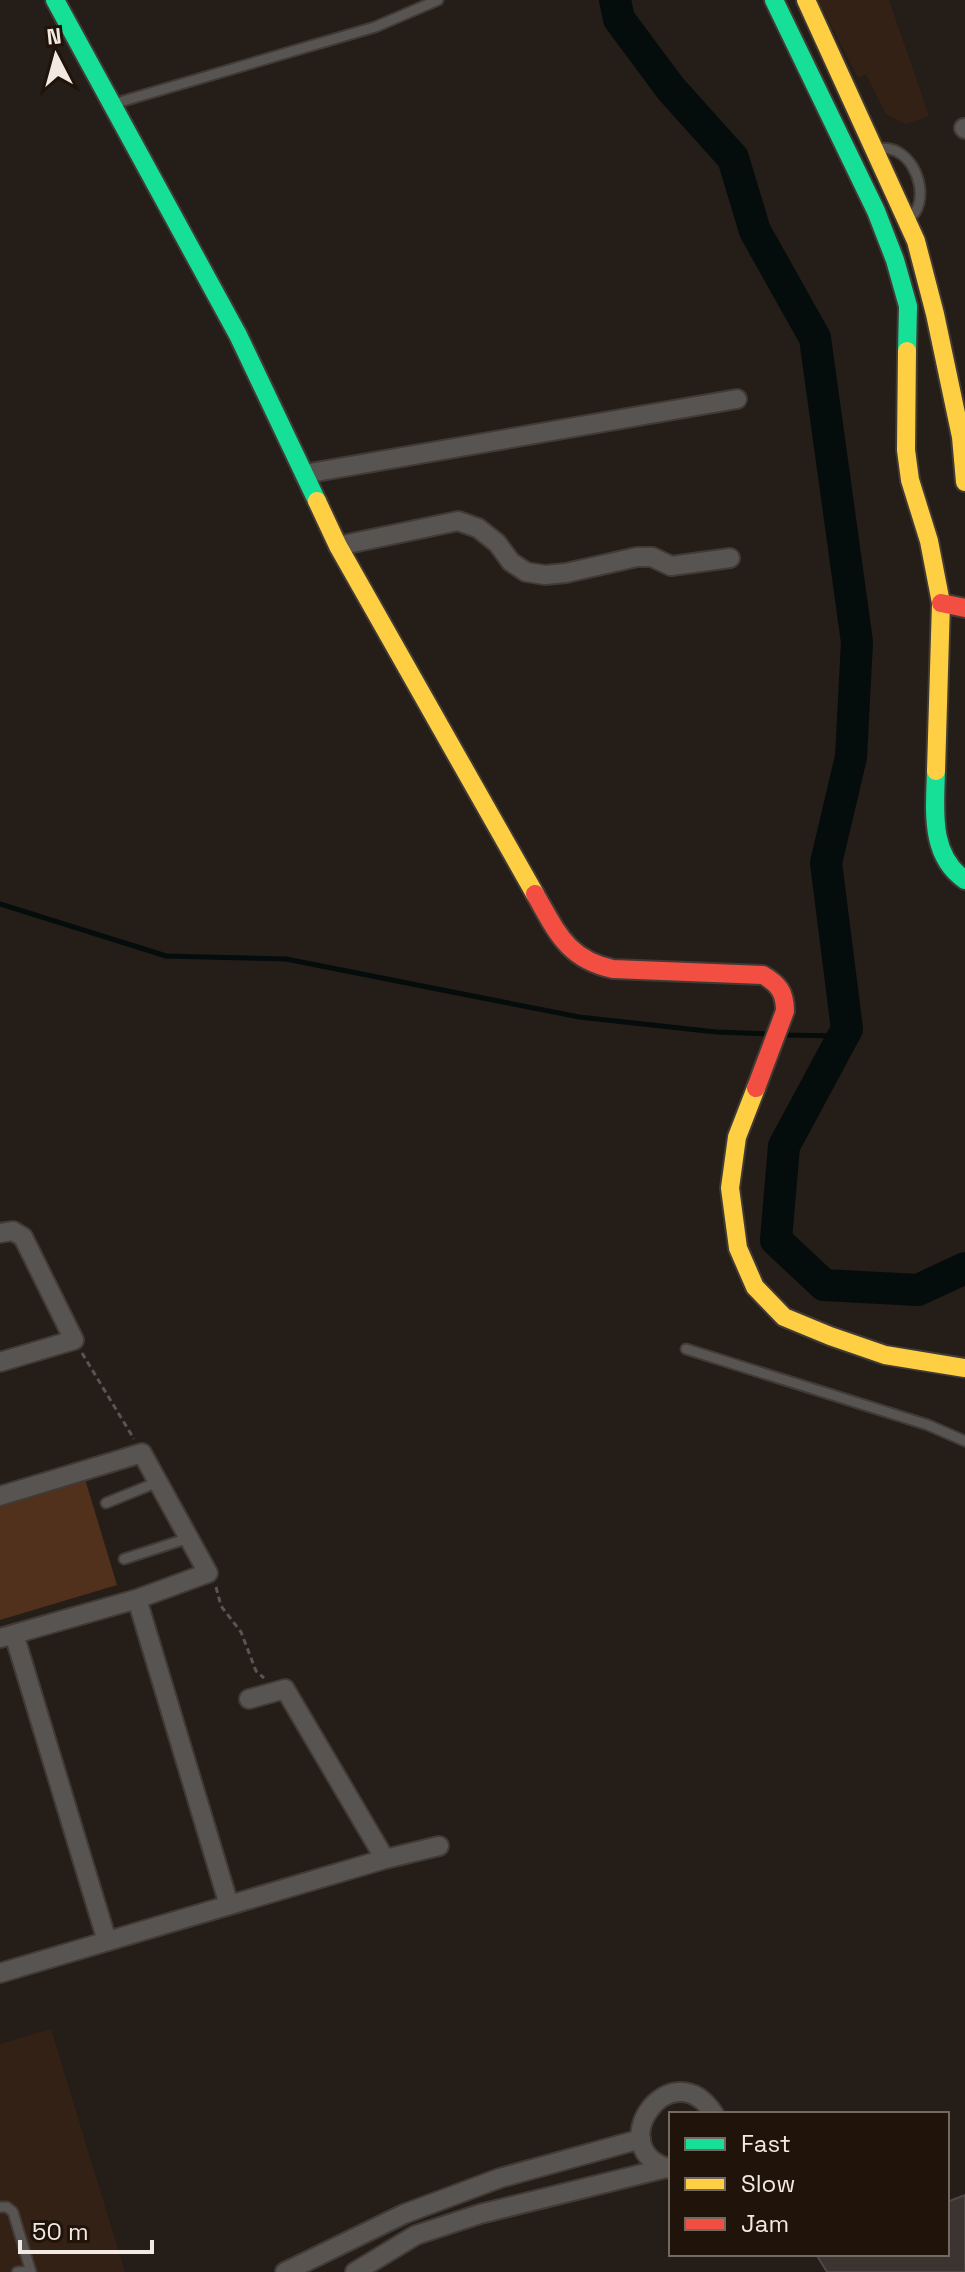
<svg xmlns="http://www.w3.org/2000/svg" width="965" height="2272" font-family="'Space Grotesk',sans-serif">
<style>
.built{fill:#342115}
.green{fill:#51311b}
.lines{fill:none;stroke-linecap:round;stroke-linejoin:round}
.stream{stroke:#050c0c;stroke-width:5}
.river{stroke:#050c0c;stroke-width:32}
.building{fill:#3c3430;stroke:#4f4843;stroke-width:2}
.lane-casing{stroke:#413a35;stroke-width:13}
.street-casing{stroke:#413a35;stroke-width:22}
.fast-casing{stroke:#413a35;stroke-width:22}
.slow-casing{stroke:#413a35;stroke-width:22}
.jam-casing{stroke:#413a35;stroke-width:22}
.path{stroke:#585452;stroke-width:3;stroke-dasharray:6 4;stroke-linecap:butt}
.lane{stroke:#585452;stroke-width:9}
.street{stroke:#585452;stroke-width:18}
.fast{stroke:#16e098;stroke-width:18}
.slow{stroke:#ffcf43;stroke-width:18}
.jam{stroke:#f24e42;stroke-width:18}
</style>
<rect width="100%" height="100%" fill="#251d18"/>
<!-- built -->
<path class="built" d="M818,0h71l40,116 -23,8 -20,-10 -20,-40 -8,4z
M51,2029l74,243h-125v-228z"/>
<!-- green -->
<path class="green" d="M85,1479l32,106 -117,35v-116z"/>
<g class="lines">
<!-- stream -->
<path class="stream" d="M0,904l166,52 120,3 293,58 137,15 52,2
M782,1035l61,1"/>
<!-- river -->
<path class="river" d="M615,0l4,19 52,70 62,69 22,73 60,107 42,304 -6,115 -25,106 21,166 -63,117 -8,94 48,45 94,5 47,-22"/>
</g>
<!-- building -->
<path class="building" d="M965,2195v77h-138l-11,-18h131v-52z"/>
<g class="lines">
<defs>
<path id="lane" d="M113,104l262,-77 63,-27
M875,148c10,0 18,0 26,6 19,13 27,49 9,64
M686,1349l242,76 37,16
M106,1503l52,-21
M124,1559l65,-21
M0,2207h7l6,5 18,60
M17,2272l14,-1"/>
<path id="street" d="M964,128l1,1
M304,474l433,-75
M338,546l120,-25 20,7 19,15 14,19 15,10 19,3 21,-2 71,-16h15l19,9 59,-8
M0,1233l13,-2 10,6 51,103 -74,22
M0,1496l142,-43 66,120 -71,26 -137,39
M137,1599l92,306
M14,1634l93,307
M249,1699l36,-10 100,170 54,-13
M0,1973l385,-114
M671,2169c-72,-19 0,-121 43,-55
M285,2272l119,-58 96,-36 141,-39
M355,2272l61,-37 64,-21 186,-46"/>
<path id="fast" d="M55,0l183,335 79,166
M774,0l102,211 19,49 13,46 -1,45
M936,771c-1,39 -7,84 29,109"/>
<path id="slow" d="M806,0l110,241 19,73 26,123 4,45
M907,351l-1,99 4,30 19,61 12,62 -5,168
M317,501l21,45 197,348
M756,1088l-19,49 -7,51 8,60 17,39 29,30 46,19 55,19 80,13"/>
<path id="jam" d="M941,603l24,5
M535,894c22,38 32,65 78,75l150,6c16,9 22,18 22,36l-29,77"/>
</defs>
<!-- lane casing -->
<use href="#lane" class="lane-casing"/>
<!-- street casing -->
<use href="#street" class="street-casing"/>
<!-- fast casing -->
<use href="#fast" class="fast-casing"/>
<!-- slow casing -->
<use href="#slow" class="slow-casing"/>
<!-- jam casing -->
<use href="#jam" class="jam-casing"/>
<!-- path -->
<path class="path" d="M82,1353l52,86
M216,1587l5,19 20,26 15,39 8,7"/>
<!-- lane -->
<use href="#lane" class="lane"/>
<!-- street -->
<use href="#street" class="street"/>
<!-- fast -->
<use href="#fast" class="fast"/>
<!-- slow -->
<use href="#slow" class="slow"/>
<!-- jam -->
<use href="#jam" class="jam"/>
</g>
<!-- legend -->
<rect x="669" y="2112" width="280" height="144" fill="#20130a" stroke="#746961" stroke-width="2"/>
<rect x="685" y="2138" width="40" height="12" fill="#16e098" stroke="#746961" stroke-width="2"/>
<text x="741" y="2152" font-size="24" fill="#f3e9e3">Fast</text>
<rect x="685" y="2178" width="40" height="12" fill="#ffcf43" stroke="#746961" stroke-width="2"/>
<text x="741" y="2192" font-size="24" fill="#f3e9e3">Slow</text>
<rect x="685" y="2218" width="40" height="12" fill="#f24e42" stroke="#746961" stroke-width="2"/>
<text x="741" y="2232" font-size="24" fill="#f3e9e3">Jam</text>
<!-- north arrow -->
<g transform="translate(56 56) rotate(354)" stroke="#20130a" stroke-width="6" paint-order="stroke">
<path d="M0-6L14 30L0 20L-14 30Z" fill="#f3e9e3"/>
<text y="-12" font-size="22" font-weight="bold" text-anchor="middle" fill="#f3e9e3">N</text>
</g>
<!-- scale -->
<path d="M20 2240v12h132v-12" fill="none" stroke="#f3e9e3" stroke-width="4"/>
<text x="32" y="2240" font-size="24" fill="#f3e9e3" stroke="#20130a" stroke-width="6" paint-order="stroke">50 m</text>
</svg>
